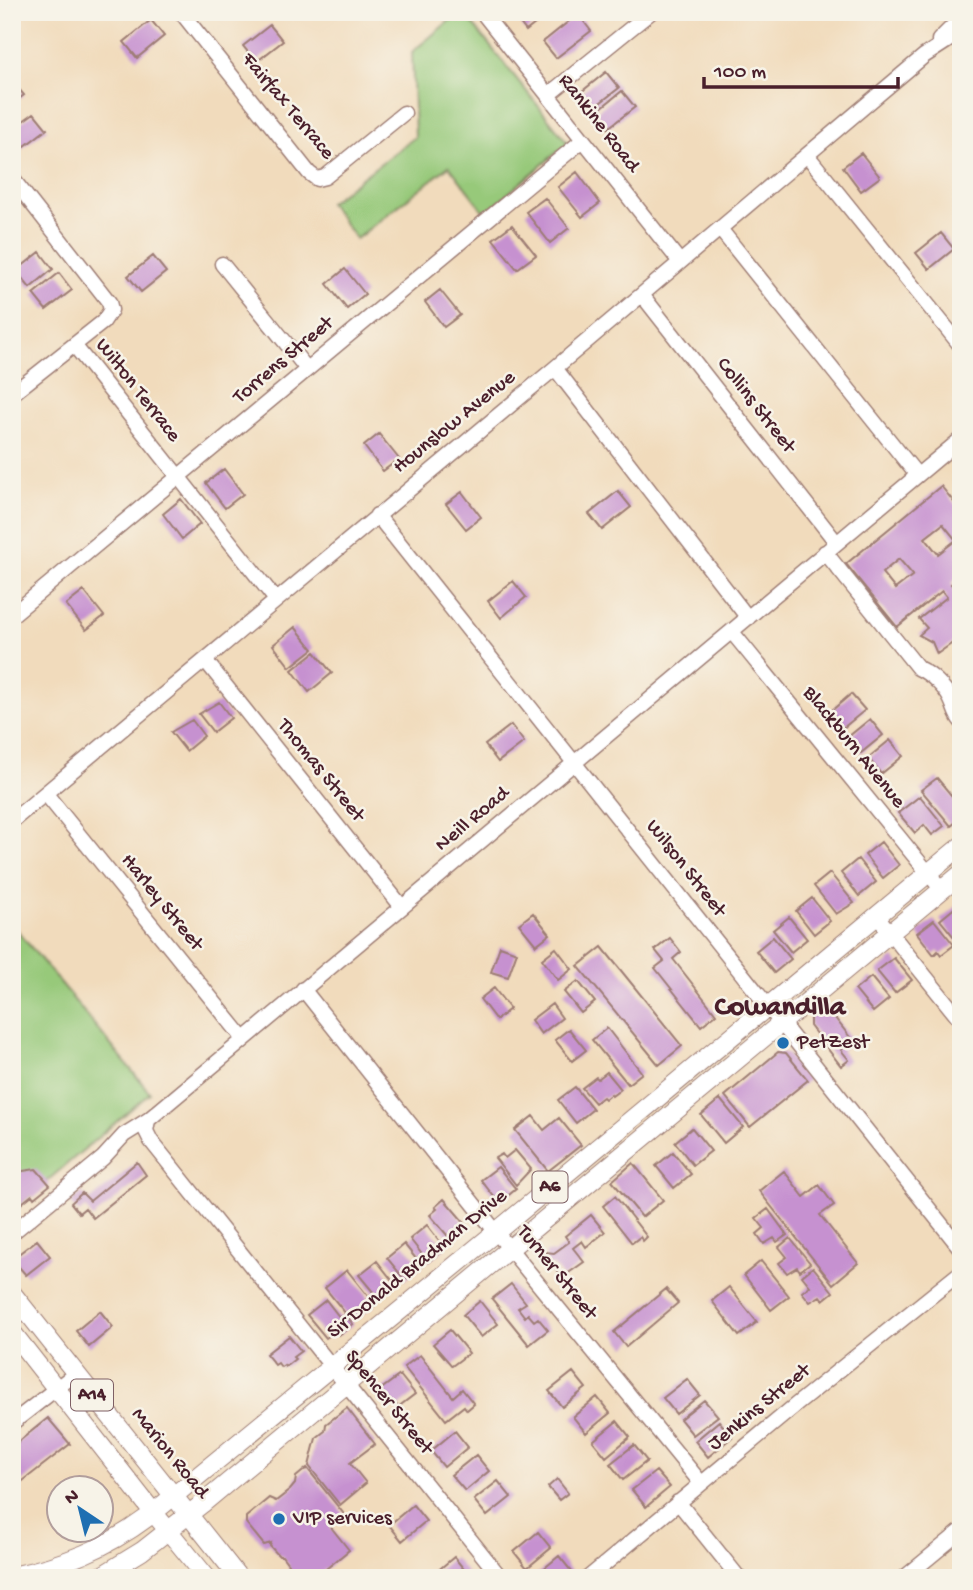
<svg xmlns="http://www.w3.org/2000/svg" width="973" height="1590" font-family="'Gochi Hand',sans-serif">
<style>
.green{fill:#97c97a;stroke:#707452;stroke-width:2}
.building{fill:#c691d0;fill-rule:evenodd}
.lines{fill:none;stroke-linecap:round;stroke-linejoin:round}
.minor-casing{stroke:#9e7d74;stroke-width:17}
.major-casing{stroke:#9e7d74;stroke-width:20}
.minor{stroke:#fff;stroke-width:14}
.major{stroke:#fff;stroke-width:18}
.poi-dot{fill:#1f6fb2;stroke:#f7f3e8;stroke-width:2.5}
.labels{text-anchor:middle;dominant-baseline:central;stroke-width:5;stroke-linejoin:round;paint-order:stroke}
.shield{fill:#f7f3e8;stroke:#7e5f64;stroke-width:2}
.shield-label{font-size:19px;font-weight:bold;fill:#4a1f2b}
.street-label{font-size:21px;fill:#4a1f2b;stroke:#f7f3e8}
.poi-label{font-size:21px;fill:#4a1f2b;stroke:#f7f3e8;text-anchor:start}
.district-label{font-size:28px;font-weight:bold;fill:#4a1f2b;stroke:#f7f3e8}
</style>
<rect width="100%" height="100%" fill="#f7f3e8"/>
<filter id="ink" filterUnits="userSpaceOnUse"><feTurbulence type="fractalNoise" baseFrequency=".0143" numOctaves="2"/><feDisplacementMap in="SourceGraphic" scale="14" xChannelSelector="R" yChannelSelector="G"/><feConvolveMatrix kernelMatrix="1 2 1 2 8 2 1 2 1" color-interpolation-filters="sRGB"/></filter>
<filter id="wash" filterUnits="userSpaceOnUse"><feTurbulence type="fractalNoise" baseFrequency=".00686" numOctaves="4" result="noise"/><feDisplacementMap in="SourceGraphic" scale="28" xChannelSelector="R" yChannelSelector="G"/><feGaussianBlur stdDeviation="1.57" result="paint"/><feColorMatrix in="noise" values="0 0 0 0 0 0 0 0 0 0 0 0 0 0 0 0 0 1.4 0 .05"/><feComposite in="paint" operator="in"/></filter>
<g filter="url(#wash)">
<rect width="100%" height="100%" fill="#f1dbbc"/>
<!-- green -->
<path class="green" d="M460,12h3l105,131 -83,70 -36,-47 -93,73 -27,-36 86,-66 -3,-85z
M12,924l138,169 -138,118z"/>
<g id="blocks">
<!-- building -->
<path class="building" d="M517,12h33l-24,19 -12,-16z
M578,14l13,17 -35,27 -13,-16z
M151,20l13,16 -27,22 -13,-16z
M270,25l13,16 -27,21 -13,-16z
M606,72l13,16 -27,21 -12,-16z
M12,81l12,14 -12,9z
M622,91l13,16 -27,21 -12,-16z
M34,113l13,16 -26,20 -9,-11v-9z
M861,153l19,24 -19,14 -18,-24z
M577,172l23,31 -18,14 -24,-30z
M545,198l24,30 -19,15 -24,-31z
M512,225l24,30 -19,14 -24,-30z
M941,233l13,16 -25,20 -13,-16z
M40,252l13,17 -23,19 -14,-17z
M153,256l13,16 -25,20 -13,-16z
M345,269l20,25 -18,15 -20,-25z
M59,273l13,17 -26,20 -13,-16z
M440,290l20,25 -16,12 -19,-25z
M379,434l20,25 -16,12 -19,-25z
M224,469l19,25 -18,14 -19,-25z
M941,486l20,25v64l-10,9 5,5 5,-3v51l-24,17 -5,-12 -13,-7 8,-7 -8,-9 28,-22 -5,-6 -45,36 -51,-63zM943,524l13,16 -18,14 -13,-16zM899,559l14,16 -18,14 -13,-16z
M618,491l13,16 -29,23 -13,-16z
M462,492l19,25 -15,12 -20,-25z
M181,499l19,25 -18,15 -19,-25z
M513,581l13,16 -25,21 -13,-17z
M84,591l20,25 -18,14 -20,-25z
M295,627l18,22 -23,18 -17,-22z
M315,652l17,21 -23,19 -17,-22z
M851,694l14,16 -22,18 -13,-16z
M219,702l12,16 -18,14 -14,-18z
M870,719l13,16 -22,18 -13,-16z
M192,720l12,16 -18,15 -15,-19z
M511,725l13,17 -26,20 -13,-17z
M890,740l13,16 -22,18 -13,-16z
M937,778l24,29v11l-10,8 -30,-36z
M920,796l24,30 -12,9 -8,-10 -9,8 -17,-20z
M881,842l18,23 -16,13 -18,-23z
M858,859l18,23 -17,14 -18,-23z
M830,873l24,30 -18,11 -22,-28z
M812,898l18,23 -16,13 -18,-23z
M957,906l4,5v29l-3,2 -18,-22z
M533,913l17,21 -14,11 -17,-21z
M789,917l18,22 -16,13 -18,-22z
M934,920l20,25 -13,10 -3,-4 -4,4 -17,-22z
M773,937l18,22 -17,14 -18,-22z
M670,938l11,14 -8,7 43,55 -15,12 -46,-58 9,-7 -9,-11z
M500,946l17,6 -9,25 -17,-5z
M602,947l80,99 -23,19 -81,-99z
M556,948l16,21 -14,11 -16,-21z
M894,958l18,22 -17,13 -18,-22z
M871,977l18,22 -16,13 -18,-22z
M578,981l17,21 -14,11 -17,-21z
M494,988l16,21 -14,11 -16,-21z
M552,1004l10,14 -21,16 -10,-14z
M824,1004l29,37 -12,9 8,10 -8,6 -31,-40v-11z
M607,1028l35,45 -14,11 -36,-44z
M569,1029l17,21 -14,11 -17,-21z
M778,1052l8,1 22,27 -58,47 -25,-31z
M607,1072l14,17 -9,7 -1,-2 -6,5 -2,-2 -8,6 -13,-15 14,-11 2,2z
M575,1087l18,22 -17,14 -18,-23z
M720,1099l23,28 -19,16 -23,-28z
M533,1116l11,14 15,-12 22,27 -33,26 -33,-41z
M692,1128l19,23 -18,14 -18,-23z
M515,1150l16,19 -15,16 -21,-27 7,-4 3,4z
M673,1152l18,22 -17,14 -18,-22z
M137,1162l9,13 -53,43 -8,-10 -6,5 -8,-10 11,-10 8,8z
M633,1163l30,37 -21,17 -30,-36z
M498,1167l18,22 -17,14 -18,-23z
M36,1169l14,16 -16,13 -2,-3 -20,16v-36l4,-3z
M784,1171l20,26 15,-12 15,20 -14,10 38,48 -25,21 -74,-93z
M615,1196l32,41 -4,4 -3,-4 -8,6 -29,-37z
M444,1199l24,28 -16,14 -22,-26 7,-6 -2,-2z
M768,1209l19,26 -10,7 -3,-4 -10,6 -7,-10 7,-6 -8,-10z
M591,1215l14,17 -19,15 -4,-6 -9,7 11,14 -21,15 -9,-11 -9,-2 1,-12 8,1 15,-11 -4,-6z
M427,1225l18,23 -17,14 -18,-23z
M790,1238l20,25 -10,8 -3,-4 -10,6 -8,-10 8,-6 -8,-10z
M37,1240l13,16 -24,19 -14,-16z
M404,1244l18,22 -17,14 -18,-22z
M377,1261l18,23 -17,14 -19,-23z
M761,1261l28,35 -18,14 -27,-35z
M813,1267l20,25 -10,8 -3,-4 -10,6 -8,-10 8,-6 -8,-10z
M347,1270l28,35 -18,14 -4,-5 -5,4 5,6 -14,11 -3,-4 -10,7 -19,-23 19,-15 14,18 6,-4 -21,-26z
M511,1284l15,19 -8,5 7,9 3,-3 6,7 4,-3 10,12 -19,15 -37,-46z
M729,1287l28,35 -18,14 -27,-35z
M666,1289l12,14 -52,44 -12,-15z
M480,1301l18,23 -17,13 -18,-22z
M100,1311l13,16 -24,20 -13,-16z
M450,1330l19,23 -17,13 -19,-22z
M289,1336l12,15 -8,6 2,2 -10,8 -1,-2 -3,2 -3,-4 -3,2 -9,-11z
M420,1355l33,42 9,-8 12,15 -7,6 -3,-4 -18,14 -42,-53z
M573,1372l13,16 -24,19 -13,-16z
M400,1375l15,19 -17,13 -4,-5 -3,2 -11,-14z
M687,1379l13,16 -24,19 -13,-16z
M597,1397l13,16 -24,20 -13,-16z
M704,1400l14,16 -25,19 -13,-16z
M347,1408l28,36 -25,19 16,20 -26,22 -31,-39 7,-28 9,-7 1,-7z
M48,1418l22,26 -51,40 -7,-8v-29z
M617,1421l13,16 -24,20 -13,-16z
M719,1421l13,16 -24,20 -13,-16z
M455,1431l13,16 -24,20 -13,-16z
M634,1445l13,16 -24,19 -13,-16z
M476,1455l13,16 -24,20 -14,-16z
M307,1468l37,46 -14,12 19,24 -34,28h-24l-3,-14 -6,-8h-3l-9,-10 1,-3 -7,2 -18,-22v-6l23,-19 7,3 14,-11 5,-6 1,-7z
M656,1471l14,16 -24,20 -14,-17z
M557,1479l11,14 -9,7 -11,-13z
M498,1481l13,16 -24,19 -13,-16z
M413,1505l13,16 -24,20 -13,-16z
M538,1532l13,16 -24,20 -13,-16z
M559,1556l13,16 -6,6h-29l-2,-2z
M454,1557l13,16 -5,5h-33z"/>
</g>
</g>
<g filter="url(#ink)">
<use href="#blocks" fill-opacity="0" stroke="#9e7d74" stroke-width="2"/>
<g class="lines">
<defs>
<path id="minor" d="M181,12l128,161 8,6 8,-2 79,-64
M482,12l198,250
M939,40l22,-22
M548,95l103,-83
M807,155l154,191
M12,178l97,124 2,8 -8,12 -29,23 202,255
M720,229l197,246
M222,264l85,105
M642,295l194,247
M555,368l193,250
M12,394l62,-49
M377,515l584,734
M825,552l93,116c13,6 27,19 33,32 4,8 4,14 10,21
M12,615l571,-475
M732,632l210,258
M205,660l197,247
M46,794l198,245
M12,821l543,-453 369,-312 37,-24
M876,915l85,106
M303,989l193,243 205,251
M148,1120l-2,11 5,10 350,437
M12,1233l91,-75 21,-23 24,-15 813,-681
M12,1423l63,-49
M678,1502l61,76
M588,1578l209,-174 164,-132
M904,1578l57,-47"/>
<path id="major" d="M12,1293l227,285
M12,1332l137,175 58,71
M12,1576c52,-11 93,-27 136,-59l348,-285 465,-386
M98,1578l44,-27 60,-47 759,-630"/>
</defs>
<!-- minor casing -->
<use href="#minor" class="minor-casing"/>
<!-- major casing -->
<use href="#major" class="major-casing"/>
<!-- minor -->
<use href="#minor" class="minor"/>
<!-- major -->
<use href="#major" class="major"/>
</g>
</g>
<!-- markers -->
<g class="poi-dot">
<circle cx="783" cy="1043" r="7"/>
<circle cx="279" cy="1519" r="7"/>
</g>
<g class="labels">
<!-- shield labels -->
<g class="shield">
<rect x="532.5" y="1171.5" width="35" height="31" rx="5"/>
<rect x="71" y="1379.5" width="42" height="31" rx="5"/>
</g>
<g class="shield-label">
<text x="550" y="1187">A6</text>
<text x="92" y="1395">A14</text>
</g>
<!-- street labels -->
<g class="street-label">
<text transform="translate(287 107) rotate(50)">Fairfax Terrace</text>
<text transform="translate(598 124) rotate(52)">Rankine Road</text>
<text transform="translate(284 361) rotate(-40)">Torrens Street</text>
<text transform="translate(137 391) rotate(52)">Wilton Terrace</text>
<text transform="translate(755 406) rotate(52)">Collins Street</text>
<text transform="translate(455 423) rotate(-39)">Hounslow Avenue</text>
<text transform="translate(853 748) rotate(51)">Blackburn Avenue</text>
<text transform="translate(320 771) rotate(51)">Thomas Street</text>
<text transform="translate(473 820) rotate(-40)">Neill Road</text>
<text transform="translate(685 869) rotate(52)">Wilson Street</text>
<text transform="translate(161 903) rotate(51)">Harley Street</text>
<text transform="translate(418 1265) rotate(-39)">Sir Donald Bradman Drive</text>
<text transform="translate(556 1273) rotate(51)">Turner Street</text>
<text transform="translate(388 1403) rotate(51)">Spencer Street</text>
<text transform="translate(760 1408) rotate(-39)">Jenkins Street</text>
<text transform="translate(169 1454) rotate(51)">Marion Road</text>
</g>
<!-- poi labels -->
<g class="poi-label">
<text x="797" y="1043">PetZest</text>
<text x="293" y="1519">VIP services</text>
</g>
<!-- district labels -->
<g class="district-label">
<text x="780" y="1008">Cowandilla</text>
</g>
</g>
<!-- margin -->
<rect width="973" height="1590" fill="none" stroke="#f7f3e8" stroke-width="42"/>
<!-- north arrow -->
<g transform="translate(80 1509) rotate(325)"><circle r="33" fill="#f7f3e8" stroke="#b29e9c" stroke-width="2"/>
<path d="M0-5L12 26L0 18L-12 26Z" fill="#1f6fb2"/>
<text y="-10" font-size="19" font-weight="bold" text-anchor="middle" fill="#4a1f2b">N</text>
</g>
<!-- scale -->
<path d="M704 77v10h194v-10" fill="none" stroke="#4a1f2b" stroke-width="3.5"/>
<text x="714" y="77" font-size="21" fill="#4a1f2b" stroke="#f7f3e8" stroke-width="5" paint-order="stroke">100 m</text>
</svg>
